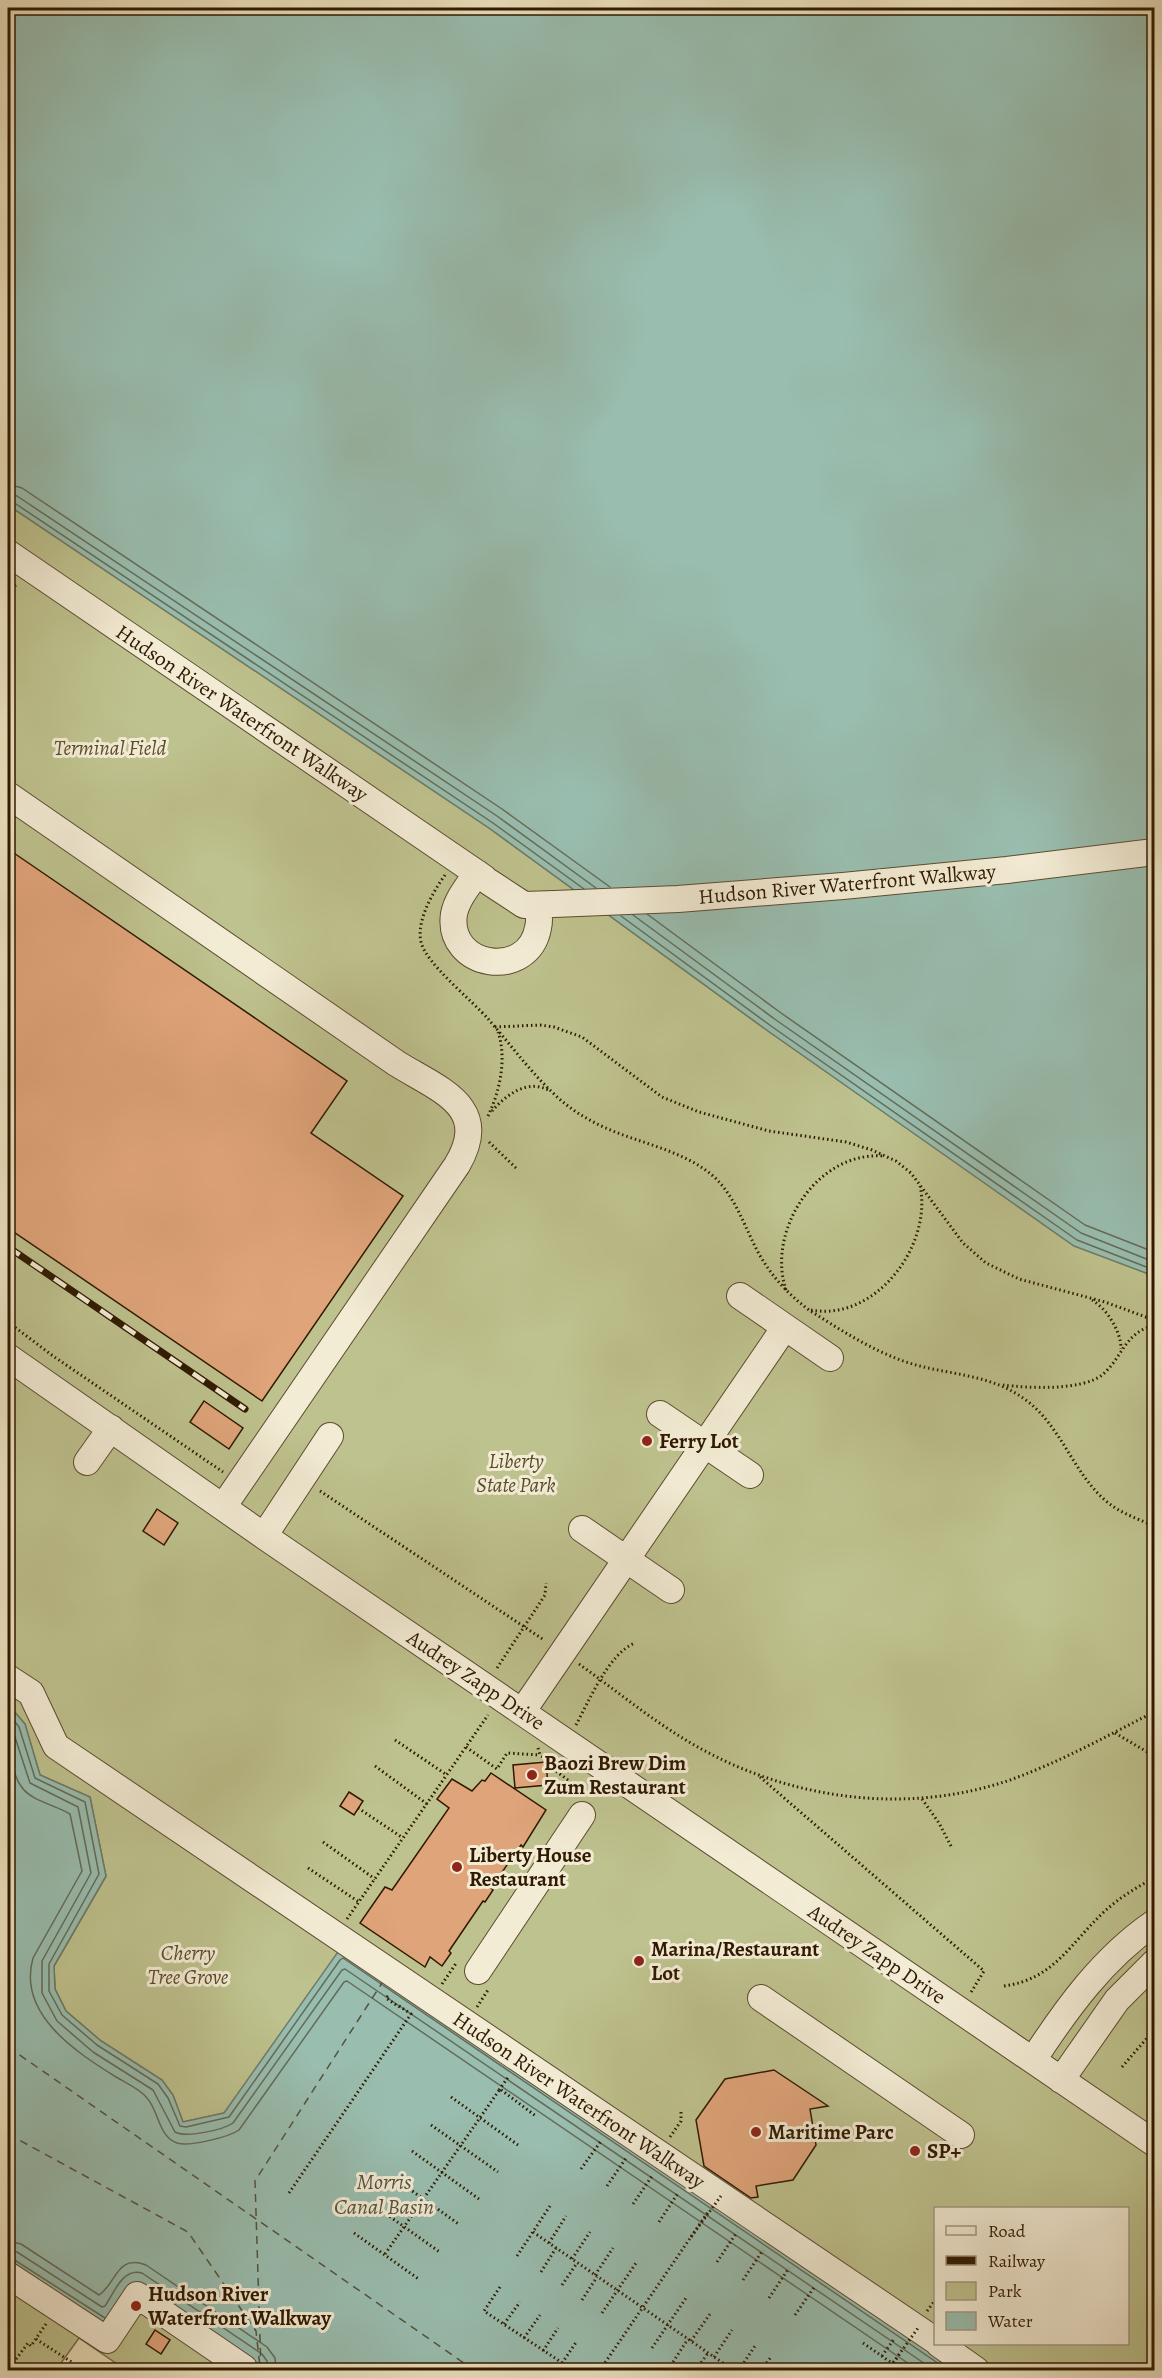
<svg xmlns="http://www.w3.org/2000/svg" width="1162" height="2378" font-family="Alegreya,serif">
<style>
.green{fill:#bec28e;stroke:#766e47;stroke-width:1.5;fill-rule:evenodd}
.water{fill:#99beb0;stroke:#6f7c6a;stroke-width:1.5}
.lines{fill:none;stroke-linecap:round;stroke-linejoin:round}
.shore{stroke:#646c58;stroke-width:1.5}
.ferry{stroke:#54533e;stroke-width:1.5;stroke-dasharray:8 6;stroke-linecap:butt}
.building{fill:#e0a47a;stroke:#2f1900;stroke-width:1.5}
.minor-casing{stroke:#5e4b30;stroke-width:28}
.path{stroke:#2f1900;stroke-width:3;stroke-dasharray:1.5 3;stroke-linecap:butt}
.minor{stroke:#f3ecd5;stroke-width:26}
.rail-casing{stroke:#2f1900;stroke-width:7}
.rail{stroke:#f3ecd5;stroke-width:4.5;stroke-dasharray:14;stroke-linecap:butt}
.path-bridge{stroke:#2f1900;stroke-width:3;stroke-dasharray:1.5 3;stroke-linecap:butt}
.poi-dot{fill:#8f2418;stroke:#f3ecd5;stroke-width:2}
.labels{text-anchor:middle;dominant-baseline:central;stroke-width:6;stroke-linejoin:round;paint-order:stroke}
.street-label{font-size:21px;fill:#2f1900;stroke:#f3ecd5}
.park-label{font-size:21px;font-style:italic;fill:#5a4c2b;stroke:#f3ecd5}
.poi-label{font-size:21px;font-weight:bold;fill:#2f1900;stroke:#f3ecd5;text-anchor:start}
.water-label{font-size:22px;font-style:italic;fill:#54533e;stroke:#f3ecd5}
</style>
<rect width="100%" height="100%" fill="#ece2bf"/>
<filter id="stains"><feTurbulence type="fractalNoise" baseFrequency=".00333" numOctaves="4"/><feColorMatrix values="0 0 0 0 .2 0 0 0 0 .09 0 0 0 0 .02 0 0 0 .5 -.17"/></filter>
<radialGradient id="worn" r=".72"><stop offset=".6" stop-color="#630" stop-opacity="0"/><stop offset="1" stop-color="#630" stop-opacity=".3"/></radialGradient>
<!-- green -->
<path class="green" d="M8,505l481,323 279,203 306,214 80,31v1094h-196l-734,-257 -41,9 -10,-27 -11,-15 -61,-39 -35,-30 -11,-22 -1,-23 52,-90 -16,-79 -50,-22 -15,-51 -17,-20zM936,2208h192v136h-192z
M8,2262l99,65 28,-43 117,86h-126l-47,-32 -23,32h-48z"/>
<!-- water -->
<path class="water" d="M8,8h1146v1268l-80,-30 -306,-215 -279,-203 -481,-323z
M8,1704l17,20 15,51 50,22 16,79 -52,90 1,23 11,22 35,30 61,39 11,15 10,27 41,-9 116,-164 618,421h-706l-116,-86 -29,43 -99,-65z"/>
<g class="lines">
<!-- shore -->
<path class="shore" d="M8,484l14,4 480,321 108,78
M8,493l9,3 480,320 99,72
M8,501l5,1 480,321 91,66
M647,914l134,99 304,212 69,27
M633,915l143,105 305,213 73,29
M621,916l150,110 306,214 77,30
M8,1713l11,14 16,51 50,24 14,72 -50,90v27l13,24 35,30 61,39 10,14 12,28 6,1 43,-10 111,-157 3,-2 605,412
M8,1725l5,6 17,52 48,24 13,66 -49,88v32l15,28 36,31 60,38 22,42c11,6 48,-2 58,-9l109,-153 3,-1 589,401
M8,1745c3,13 5,30 13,41 9,15 35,19 49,28l12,57 -49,87c-16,56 43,94 83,119 10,6 24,12 31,21 12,13 11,38 30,45 12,4 52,-6 62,-13l105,-148 3,-1 571,389
M8,2241l13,3 78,51c18,-12 17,-41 47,-30l121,82 8,11 1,12
M8,2250l9,2 85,55 3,-1c9,-13 18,-39 37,-33l120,81 5,7v9
M8,2258l5,1 92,59"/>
<!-- ferry -->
<path class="ferry" d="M8,2047l466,323
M8,2134l180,98 68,99 4,36
M261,2370l-6,-189 127,-198"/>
</g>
<!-- building -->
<path class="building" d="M8,849l339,232 -36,52 92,63 -141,205 -254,-173z
M204,1401l39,27 -14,21 -39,-27z
M157,1509l21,14 -14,22 -21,-14z
M546,1762l2,23 -33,3 -2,-23z
M491,1773l55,37 -23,37 -2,-2 -30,43 2,2 -8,12 -2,-1 -34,50 2,2 -9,13 -12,-9 -5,10 -65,-44 25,-36 7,3 57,-82 -12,-9 15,-20 20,12 10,-11 3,1z
M349,1792l14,9 -9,14 -14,-9z
M774,2070l54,36 -18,3 6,36 -23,35 -37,6 2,11 -7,1 -47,-32 -8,-46 29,-41z
M155,2330l15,10 -9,14 -15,-10z"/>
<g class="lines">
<defs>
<path id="minor" d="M8,553l476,325
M8,795l388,268c43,27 96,43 61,102l-234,342
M477,873c-9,13 -20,26 -23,41 -8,54 74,67 84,14 2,-8 1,-16 0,-23
M489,882l35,23 30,-1 124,-5 165,-13 164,-16 147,-18
M740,1296l90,62
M8,1357l256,179 890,607
M660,1414l90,61
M87,1462l24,-34
M582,1529l89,61
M264,1536l66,-100
M8,1678l23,15 25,53 880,595
M522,1712l263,-385
M478,1971l104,-156
M761,1998l200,137
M1033,2060c34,-52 70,-102 121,-137
M1061,2080l56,-80 37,-37
M8,2275l99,65 30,-45 107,73 -2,2
M939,2344l37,26"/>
</defs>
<!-- minor casing -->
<use href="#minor" class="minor-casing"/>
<!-- path -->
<path class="path" d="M8,591l8,-6
M445,875c-12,17 -29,46 -24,67 5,22 52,59 68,78 21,24 40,50 63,72 11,11 23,20 36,27 39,23 89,27 124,56 23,20 32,51 46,77 13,24 30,42 51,58 30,19 62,40 97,52 39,13 82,11 117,36 38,26 49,74 83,103 14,12 32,18 48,25
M495,1027l45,-2 14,2 28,10 80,60 37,15 70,19 77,11 26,8 24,11 15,12 52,70 23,20 33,16 86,23 49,18
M492,1111c14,-16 35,-32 56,-21
M488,1116c12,-25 19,-58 10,-84
M489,1142l27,26
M786,1290c-20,-59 31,-139 97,-134
M1092,1300c15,9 29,31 29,49
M811,1310c64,12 122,-64 109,-125
M8,1322l45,34 170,116
M1003,1385c24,3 79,6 99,-10 20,-16 23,-44 52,-49
M320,1491l224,149
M579,1664c42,30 82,64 128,88 92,49 204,62 303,28 50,-18 97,-44 144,-68
M497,1668l48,-73 1,-12
M576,1725c13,-24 33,-72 59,-82
M1115,1733l39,23
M395,1740l52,35
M466,1747l31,22 10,-16 33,2
M538,1748l2,7 15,10 1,6 21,16 1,7
M375,1766l52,38
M760,1777l224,194 -14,23
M586,1793h9l3,-4
M922,1799l17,24 13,25
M358,1808l45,30
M323,1842l52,37
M308,1868l51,34
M347,1919l141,-204
M442,1984l15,-22
M1004,1986c51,-7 66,-43 101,-75 14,-13 32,-24 49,-33
M388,1996l-2,2 13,9
M477,2007l11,-17
M1122,2067l32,-37
M499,2090l10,-14
M451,2097l67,48
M431,2125l67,47
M670,2137l11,-16v-11
M412,2151l67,48
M581,2169l20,-28
M394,2178l66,47
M607,2186l19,-28
M289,2193l122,-179 -12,-8
M633,2204l19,-28
M375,2206l66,47
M659,2222l19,-29
M533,2232l200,138
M354,2233l66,47
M549,2243l17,-27
M385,2254l115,-165 37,28
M517,2256l33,-50
M572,2259l18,-27
M717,2262l20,-30
M541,2272l15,-24
M595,2275l18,-27
M743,2280l20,-30
M562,2285l15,-22
M500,2287l-16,24 89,59
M769,2298l20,-30
M582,2300l15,-23
M927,2311l9,-12
M602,2313l34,-50
M795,2315l20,-29
M504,2324l16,-22
M524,2338l16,-23
M36,2339l37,24
M691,2341l19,-27
M863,2343l39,27
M652,2348l34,-50
M543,2351l15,-23
M882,2356l12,-17
M714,2357l18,-27
M673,2362l15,-23
M562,2363l15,-22
M8,2370l20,-27 3,3 15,-22
M600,2370l108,-158
M696,2370l12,-17
M739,2370l16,-24
M761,2370l10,-13
M888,2370l13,-18
M1074,2370l2,-1"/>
<!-- minor -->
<use href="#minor" class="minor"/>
<defs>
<path id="rail" d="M8,1247l237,162"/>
</defs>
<!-- rail casing -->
<use href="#rail" class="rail-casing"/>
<!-- rail -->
<use href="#rail" class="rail"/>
<!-- path-bridge -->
<path class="path-bridge" d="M691,2237l30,-41
M888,2370l30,-42"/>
</g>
<!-- markers -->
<g class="poi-dot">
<circle cx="647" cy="1441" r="6"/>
<circle cx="532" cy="1775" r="6"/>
<circle cx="457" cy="1867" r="6"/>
<circle cx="639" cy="1961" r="6"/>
<circle cx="756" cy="2132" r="6"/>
<circle cx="915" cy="2151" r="6"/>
<circle cx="136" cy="2306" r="6"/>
</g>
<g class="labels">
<!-- street labels -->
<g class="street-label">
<text transform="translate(242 713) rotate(34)">Hudson River Waterfront Walkway</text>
<text transform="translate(847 884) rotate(-5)">Hudson River Waterfront Walkway</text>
<text transform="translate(476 1680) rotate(34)">Audrey Zapp Drive</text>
<text transform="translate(877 1954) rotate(34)">Audrey Zapp Drive</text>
<text transform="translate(579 2100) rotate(34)">Hudson River Waterfront Walkway</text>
</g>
<!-- park labels -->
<g class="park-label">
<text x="110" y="748">Terminal Field</text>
<text x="516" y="1461">Liberty<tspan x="516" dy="24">State Park</tspan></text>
<text x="188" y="1953">Cherry<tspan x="188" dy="24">Tree Grove</tspan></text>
</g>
<!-- poi labels -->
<g class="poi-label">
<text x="659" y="1441">Ferry Lot</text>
<text x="544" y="1763">Baozi Brew Dim<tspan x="544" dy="24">Zum Restaurant</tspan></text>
<text x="469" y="1855">Liberty House<tspan x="469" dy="24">Restaurant</tspan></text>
<text x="651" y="1949">Marina/Restaurant<tspan x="651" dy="24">Lot</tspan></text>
<text x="768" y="2132">Maritime Parc</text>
<text x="927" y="2151">SP+</text>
<text x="148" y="2294">Hudson River<tspan x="148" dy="24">Waterfront Walkway</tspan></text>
</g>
<!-- water labels -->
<g class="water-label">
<text x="384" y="2182">Morris<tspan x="384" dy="25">Canal Basin</tspan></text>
</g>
</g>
<!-- margin -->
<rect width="1162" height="2378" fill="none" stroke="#ece2bf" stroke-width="30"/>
<rect x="9" y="9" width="1144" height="2360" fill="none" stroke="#2f1900" stroke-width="3"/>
<rect x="15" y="15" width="1132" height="2348" fill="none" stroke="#2f1900" stroke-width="1.5"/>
<!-- legend -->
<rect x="934" y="2207" width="195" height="138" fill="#f3ecd5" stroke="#a59880" stroke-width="1.5"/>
<rect x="946" y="2226" width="30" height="9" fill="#f3ecd5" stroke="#a59880" stroke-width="1.5"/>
<text x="988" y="2237" font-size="18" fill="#2f1900">Road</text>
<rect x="946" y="2256" width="30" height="9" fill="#2f1900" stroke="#a59880" stroke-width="1.5"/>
<text x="988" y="2267" font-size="18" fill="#2f1900">Railway</text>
<rect x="946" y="2282" width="30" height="18" fill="#bec28e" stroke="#a59880" stroke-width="1.5"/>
<text x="988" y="2297" font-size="18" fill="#2f1900">Park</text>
<rect x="946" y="2312" width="30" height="18" fill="#99beb0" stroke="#a59880" stroke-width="1.5"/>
<text x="988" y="2327" font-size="18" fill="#2f1900">Water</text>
<rect width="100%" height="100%" filter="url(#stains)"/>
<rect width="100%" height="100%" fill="url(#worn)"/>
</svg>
